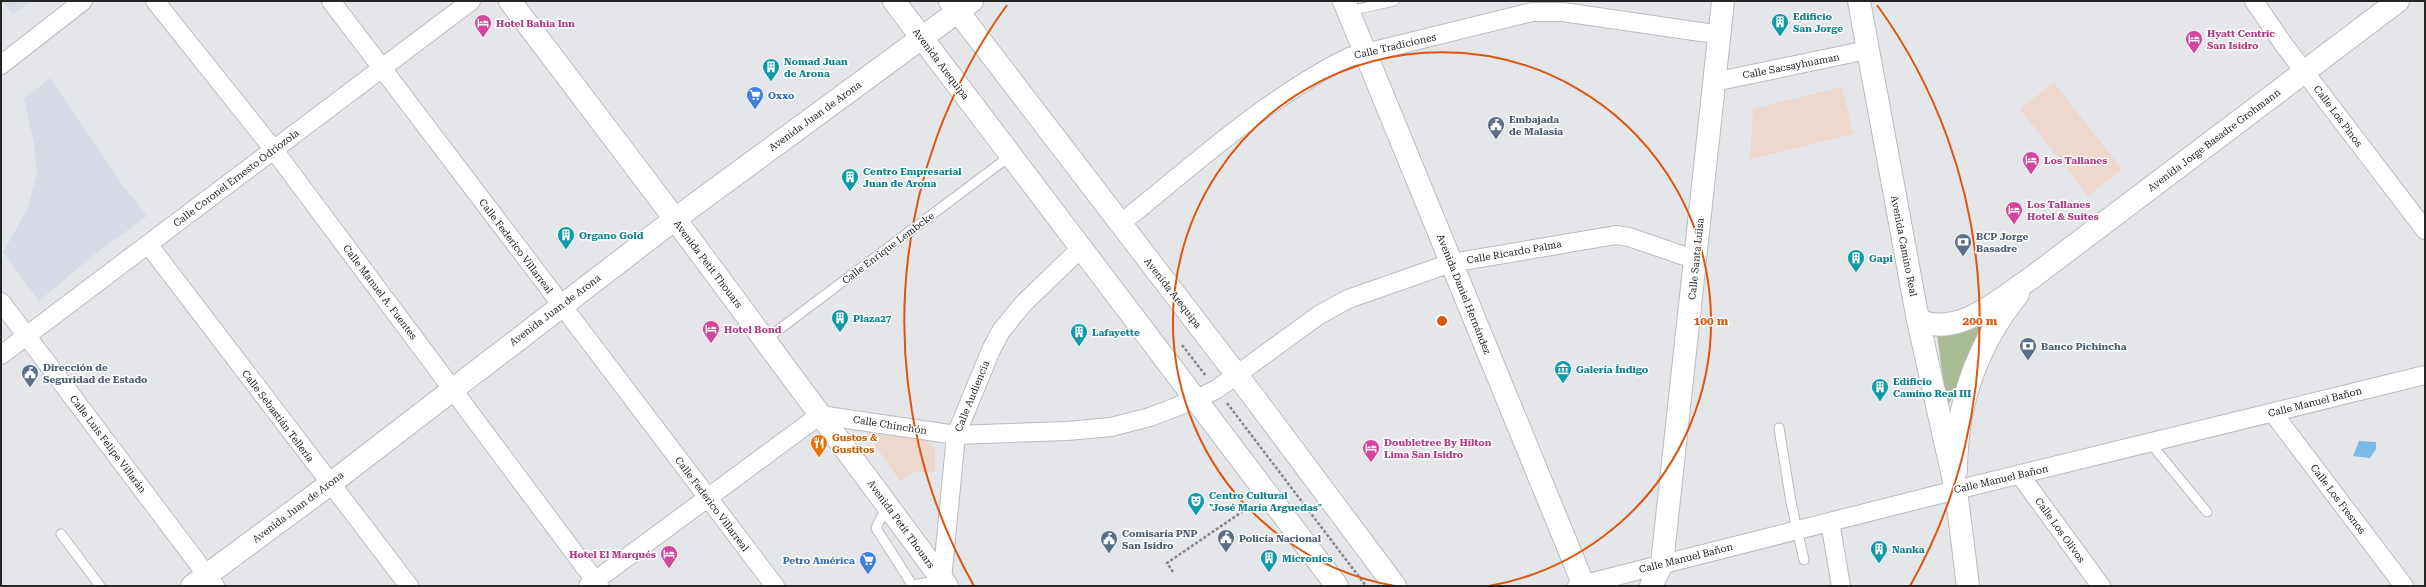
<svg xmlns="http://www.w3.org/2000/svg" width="2426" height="587" font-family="'Roboto Serif',serif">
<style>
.industrial{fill:#eed7cc}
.built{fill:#d7dbe5}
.green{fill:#a9bb95}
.water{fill:#7db9e6}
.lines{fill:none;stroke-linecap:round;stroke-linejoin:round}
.service-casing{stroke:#babbbe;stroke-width:11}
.minor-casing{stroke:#babbbe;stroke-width:20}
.tertiary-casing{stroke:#babbbe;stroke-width:24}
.secondary-casing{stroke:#babbbe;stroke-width:24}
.path{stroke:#868688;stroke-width:2.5;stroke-dasharray:3 2;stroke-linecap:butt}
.service{stroke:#fff;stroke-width:9}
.minor{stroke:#fff;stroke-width:18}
.tertiary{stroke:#fff;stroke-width:22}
.secondary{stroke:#fff;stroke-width:22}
.ring{fill:none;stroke:#de560d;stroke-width:2}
.labels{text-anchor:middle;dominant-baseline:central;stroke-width:3;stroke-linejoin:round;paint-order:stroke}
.culture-label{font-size:10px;font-weight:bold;fill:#0d838f;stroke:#fff;text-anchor:start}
.hotel-label{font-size:10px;font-weight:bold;fill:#b23c85;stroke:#fff;text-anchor:start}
.street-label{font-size:10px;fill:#252526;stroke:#fff}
.shop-label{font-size:10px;font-weight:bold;fill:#366cbe;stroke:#fff;text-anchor:start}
.service-label{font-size:10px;font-weight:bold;fill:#4e5e75;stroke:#fff;text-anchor:start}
.food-label{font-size:10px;font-weight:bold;fill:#c56008;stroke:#fff;text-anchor:start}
.centre{fill:#de560d;stroke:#fff;stroke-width:2}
.ring-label{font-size:12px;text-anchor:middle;font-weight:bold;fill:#de560d;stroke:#fff;stroke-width:3;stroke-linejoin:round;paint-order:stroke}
</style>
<rect width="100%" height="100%" fill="#e5e6e9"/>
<!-- industrial -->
<path class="industrial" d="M2054,83l68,86 -34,27 -68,-87z
M1842,87l11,47 -103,25 3,-50z
M865,431l62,10 8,9v22h-21l-14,9z"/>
<!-- built -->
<path class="built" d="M2,1h29l-18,13z
M50,78l71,105 26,33 -48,35 -60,50 -36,-49 24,-42 10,-37 -3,-30 -10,-44z"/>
<!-- green -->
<path class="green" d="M1998,307l-51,101 -10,-74z"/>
<!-- water -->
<path class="water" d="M2359,441l17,1v7l-6,9 -17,-2z"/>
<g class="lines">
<defs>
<path id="service" d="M1349,11l45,-10
M765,340l245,-184
M1779,428l12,74 13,58
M2151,444l56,68
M887,506l-11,22 35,55 2,2 28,-5
M61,534l39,52"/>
<path id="minor" d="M155,1l119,149 325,436
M331,1l444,585
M2254,1l30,44 141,185
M1,65l82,-64
M1714,82l153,-32
M1120,224c70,-56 149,-128 229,-167l183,-45h31l158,23
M148,244l261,342
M1,302l214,284
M1,355l470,-354
M2273,413l131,173
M2020,475l81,111
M1830,522l11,64
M942,580l14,-145 35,-85 10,-19 22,-27 58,-56
M588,586l232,-171 136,20 111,-4 44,-4 39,-10 47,-18 20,-10 102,-74 29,-16 103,-36 165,-28 13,2 67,23
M1577,586l379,-96 469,-115"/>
<path id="tertiary" d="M1344,1l240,585
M1918,320c40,18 80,-20 112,-41l368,-278
M1956,471c0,-66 21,-126 62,-177
M192,586l138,-102 345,-265 297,-218
M1651,586l11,-22 61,-563"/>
<path id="secondary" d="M510,1l165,218 272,367
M894,1l443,585
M950,1l306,399 139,186
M1859,1l59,319 38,170 12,96"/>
</defs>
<!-- service casing -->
<use href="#service" class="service-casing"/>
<!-- minor casing -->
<use href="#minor" class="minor-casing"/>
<!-- tertiary casing -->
<use href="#tertiary" class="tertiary-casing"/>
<!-- secondary casing -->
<use href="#secondary" class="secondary-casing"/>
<!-- path -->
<path class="path" d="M1182,345l24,31
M1227,403l139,183
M1173,572l-6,-9 85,-58"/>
<!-- service -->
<use href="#service" class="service"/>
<!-- minor -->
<use href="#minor" class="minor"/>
<!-- tertiary -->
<use href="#tertiary" class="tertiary"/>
<!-- secondary -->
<use href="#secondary" class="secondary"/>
</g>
<!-- distance rings -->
<g class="ring">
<path d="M1395 586A269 269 0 1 1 1489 586"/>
<path d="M974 586A538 538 0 0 1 1007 5M1877 5A538 538 0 0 1 1910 586"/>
</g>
<!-- icons -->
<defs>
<symbol id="building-pin" viewBox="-11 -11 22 30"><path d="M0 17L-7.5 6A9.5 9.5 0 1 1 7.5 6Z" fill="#0f9aa8" stroke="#fff"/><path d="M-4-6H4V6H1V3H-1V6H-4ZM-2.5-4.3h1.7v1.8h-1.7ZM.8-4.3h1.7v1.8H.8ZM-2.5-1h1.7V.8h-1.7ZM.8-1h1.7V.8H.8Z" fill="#fff"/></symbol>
<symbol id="hotel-pin" viewBox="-11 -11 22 30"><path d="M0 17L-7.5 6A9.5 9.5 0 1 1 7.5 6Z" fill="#d1479c" stroke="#fff"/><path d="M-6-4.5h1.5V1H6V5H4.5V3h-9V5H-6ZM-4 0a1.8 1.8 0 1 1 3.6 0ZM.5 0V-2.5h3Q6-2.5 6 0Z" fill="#fff"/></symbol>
<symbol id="supermarket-pin" viewBox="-11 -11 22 30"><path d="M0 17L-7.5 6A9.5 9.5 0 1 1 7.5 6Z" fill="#3f7fe0" stroke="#fff"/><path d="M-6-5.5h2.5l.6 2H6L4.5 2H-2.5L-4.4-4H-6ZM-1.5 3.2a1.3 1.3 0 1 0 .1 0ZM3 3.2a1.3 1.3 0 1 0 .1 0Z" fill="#fff"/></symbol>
<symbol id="civic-pin" viewBox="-11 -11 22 30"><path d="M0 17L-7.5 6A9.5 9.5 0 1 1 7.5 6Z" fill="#5c6f8a" stroke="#fff"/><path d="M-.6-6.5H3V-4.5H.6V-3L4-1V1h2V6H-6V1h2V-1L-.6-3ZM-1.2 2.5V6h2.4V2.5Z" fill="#fff"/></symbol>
<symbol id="bank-pin" viewBox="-11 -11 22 30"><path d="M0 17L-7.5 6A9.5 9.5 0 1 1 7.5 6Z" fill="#5c6f8a" stroke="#fff"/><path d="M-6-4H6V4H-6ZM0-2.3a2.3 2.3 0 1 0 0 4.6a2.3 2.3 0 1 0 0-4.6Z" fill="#fff"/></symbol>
<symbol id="museum-pin" viewBox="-11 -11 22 30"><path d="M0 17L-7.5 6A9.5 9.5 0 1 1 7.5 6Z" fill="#0f9aa8" stroke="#fff"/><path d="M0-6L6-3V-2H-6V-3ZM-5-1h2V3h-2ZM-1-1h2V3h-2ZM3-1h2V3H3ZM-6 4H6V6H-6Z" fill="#fff"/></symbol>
<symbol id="restaurant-pin" viewBox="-11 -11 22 30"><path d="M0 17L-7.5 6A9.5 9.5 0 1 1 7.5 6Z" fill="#e8710a" stroke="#fff"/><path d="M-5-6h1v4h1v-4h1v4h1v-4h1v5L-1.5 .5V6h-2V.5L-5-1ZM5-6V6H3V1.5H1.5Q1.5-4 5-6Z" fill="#fff"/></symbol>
<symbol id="theatre-pin" viewBox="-11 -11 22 30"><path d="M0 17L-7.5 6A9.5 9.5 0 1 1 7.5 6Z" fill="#0f9aa8" stroke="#fff"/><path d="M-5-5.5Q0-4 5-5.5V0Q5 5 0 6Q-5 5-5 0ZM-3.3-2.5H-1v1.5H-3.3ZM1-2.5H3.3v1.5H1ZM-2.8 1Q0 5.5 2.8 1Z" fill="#fff"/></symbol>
</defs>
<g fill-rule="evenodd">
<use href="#building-pin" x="1770" y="12" width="20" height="27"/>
<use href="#hotel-pin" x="473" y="13" width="20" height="27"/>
<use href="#hotel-pin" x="2184" y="29" width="20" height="27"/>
<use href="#building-pin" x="761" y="57" width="20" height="27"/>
<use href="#supermarket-pin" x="745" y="85" width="20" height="27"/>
<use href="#civic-pin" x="1486" y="115" width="20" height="27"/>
<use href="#hotel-pin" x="2021" y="150" width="20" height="27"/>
<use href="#building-pin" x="840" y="167" width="20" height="27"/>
<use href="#hotel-pin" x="2004" y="200" width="20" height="27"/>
<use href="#building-pin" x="556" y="225" width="20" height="27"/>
<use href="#bank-pin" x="1953" y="232" width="20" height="27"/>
<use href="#building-pin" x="1846" y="248" width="20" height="27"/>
<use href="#building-pin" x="830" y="308" width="20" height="27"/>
<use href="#hotel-pin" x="701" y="319" width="20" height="27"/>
<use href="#building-pin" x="1069" y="322" width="20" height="27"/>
<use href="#bank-pin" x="2018" y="336" width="20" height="27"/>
<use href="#museum-pin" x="1553" y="359" width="20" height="27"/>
<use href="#civic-pin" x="20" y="363" width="20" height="27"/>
<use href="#building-pin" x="1870" y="377" width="20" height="27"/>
<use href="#restaurant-pin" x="809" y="433" width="20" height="27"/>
<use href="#hotel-pin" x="1361" y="438" width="20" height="27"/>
<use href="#theatre-pin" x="1186" y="491" width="20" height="27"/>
<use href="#civic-pin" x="1216" y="528" width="20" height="27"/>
<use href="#civic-pin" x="1099" y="529" width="20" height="27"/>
<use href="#building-pin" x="1869" y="539" width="20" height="27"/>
<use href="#hotel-pin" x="659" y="544" width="20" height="27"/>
<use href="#building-pin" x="1259" y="548" width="20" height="27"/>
<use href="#supermarket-pin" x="858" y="550" width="20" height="27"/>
</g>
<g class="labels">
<!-- culture labels -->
<g class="culture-label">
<text x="1793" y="16">Edificio<tspan x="1793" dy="12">San Jorge</tspan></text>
<text x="784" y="61">Nomad Juan<tspan x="784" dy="12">de Arona</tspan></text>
<text x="863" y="171">Centro Empresarial<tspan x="863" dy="12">Juan de Arona</tspan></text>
<text x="579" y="235">Organo Gold</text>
<text x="1869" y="258">Gapi</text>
<text x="853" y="318">Plaza27</text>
<text x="1092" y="332">Lafayette</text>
<text x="1576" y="369">Galería Índigo</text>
<text x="1893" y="381">Edificio<tspan x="1893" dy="12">Camino Real III</tspan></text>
<text x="1209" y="495">Centro Cultural<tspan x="1209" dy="12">"José María Arguedas"</tspan></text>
<text x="1892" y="549">Nanka</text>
<text x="1282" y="558">Micronics</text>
</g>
<!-- hotel labels -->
<g class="hotel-label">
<text x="496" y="23">Hotel Bahia Inn</text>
<text x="2207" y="33">Hyatt Centric<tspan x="2207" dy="12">San Isidro</tspan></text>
<text x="2044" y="160">Los Tallanes</text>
<text x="2027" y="204">Los Tallanes<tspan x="2027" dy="12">Hotel &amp; Suites</tspan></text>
<text x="724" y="329">Hotel Bond</text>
<text x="1384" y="442">Doubletree By Hilton<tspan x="1384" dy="12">Lima San Isidro</tspan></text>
<text x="656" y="554" text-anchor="end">Hotel El Marqués</text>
</g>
<!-- street labels -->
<g class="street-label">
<text transform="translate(1395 46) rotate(-13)">Calle Tradiciones</text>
<text transform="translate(941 64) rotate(53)">Avenida Arequipa</text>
<text transform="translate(1791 66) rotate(-11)">Calle Sacsayhuaman</text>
<text transform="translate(815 116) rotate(-36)">Avenida Juan de Arona</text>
<text transform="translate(2338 116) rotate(53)">Calle Los Pinos</text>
<text transform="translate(2214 140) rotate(-37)">Avenida Jorge Basadre Grohmann</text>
<text transform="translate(236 178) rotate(-37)">Calle Coronel Ernesto Odriozola</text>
<text transform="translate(516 246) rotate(53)">Calle Federico Villarreal</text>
<text transform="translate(1904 246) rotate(79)">Avenida Camino Real</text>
<text transform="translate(888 248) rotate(-37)">Calle Enrique Lembcke</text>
<text transform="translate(1514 252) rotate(-10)">Calle Ricardo Palma</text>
<text transform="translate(1696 259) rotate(-84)">Calle Santa Luisa</text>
<text transform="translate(708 264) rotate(53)">Avenida Petit Thouars</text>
<text transform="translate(380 292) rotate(53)">Calle Manuel A. Fuentes</text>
<text transform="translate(1173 293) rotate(52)">Avenida Arequipa</text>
<text transform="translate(1464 294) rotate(68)">Avenida Daniel Hernández</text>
<text transform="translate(555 310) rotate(-37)">Avenida Juan de Arona</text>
<text transform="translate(972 396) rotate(-68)">Calle Audiencia</text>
<text transform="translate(2315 402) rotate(-14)">Calle Manuel Bañon</text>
<text transform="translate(278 416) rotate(53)">Calle Sebastián Tellería</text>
<text transform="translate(890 425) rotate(9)">Calle Chinchón</text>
<text transform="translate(108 444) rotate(53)">Calle Luis Felipe Villarán</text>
<text transform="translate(2001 479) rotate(-13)">Calle Manuel Bañon</text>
<text transform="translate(2338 499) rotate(53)">Calle Los Fresnos</text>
<text transform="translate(712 504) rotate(53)">Calle Federico Villarreal</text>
<text transform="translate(298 507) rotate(-37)">Avenida Juan de Arona</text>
<text transform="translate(901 524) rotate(54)">Avenida Petit Thouars</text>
<text transform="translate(2060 530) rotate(54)">Calle Los Olivos</text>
<text transform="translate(1686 558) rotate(-14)">Calle Manuel Bañon</text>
</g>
<!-- shop labels -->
<g class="shop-label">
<text x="768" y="95">Oxxo</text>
<text x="855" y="560" text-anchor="end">Petro América</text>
</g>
<!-- service labels -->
<g class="service-label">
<text x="1509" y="119">Embajada<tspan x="1509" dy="12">de Malasia</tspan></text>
<text x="1976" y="236">BCP Jorge<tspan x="1976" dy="12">Basadre</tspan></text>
<text x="2041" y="346">Banco Pichincha</text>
<text x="43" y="367">Dirección de<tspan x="43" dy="12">Seguridad de Estado</tspan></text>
<text x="1122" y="533">Comisaría PNP<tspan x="1122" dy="12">San Isidro</tspan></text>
<text x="1239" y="538">Policía Nacional</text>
</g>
<!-- food labels -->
<g class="food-label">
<text x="832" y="437">Gustos &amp;<tspan x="832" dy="12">Gustitos</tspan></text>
</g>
</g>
<circle cx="1442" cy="321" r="6" class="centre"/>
<g class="ring-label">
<text x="1711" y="325">100 m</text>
<text x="1980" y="325">200 m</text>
</g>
<!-- border -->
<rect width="2426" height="587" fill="none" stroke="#252526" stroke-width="4"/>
</svg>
